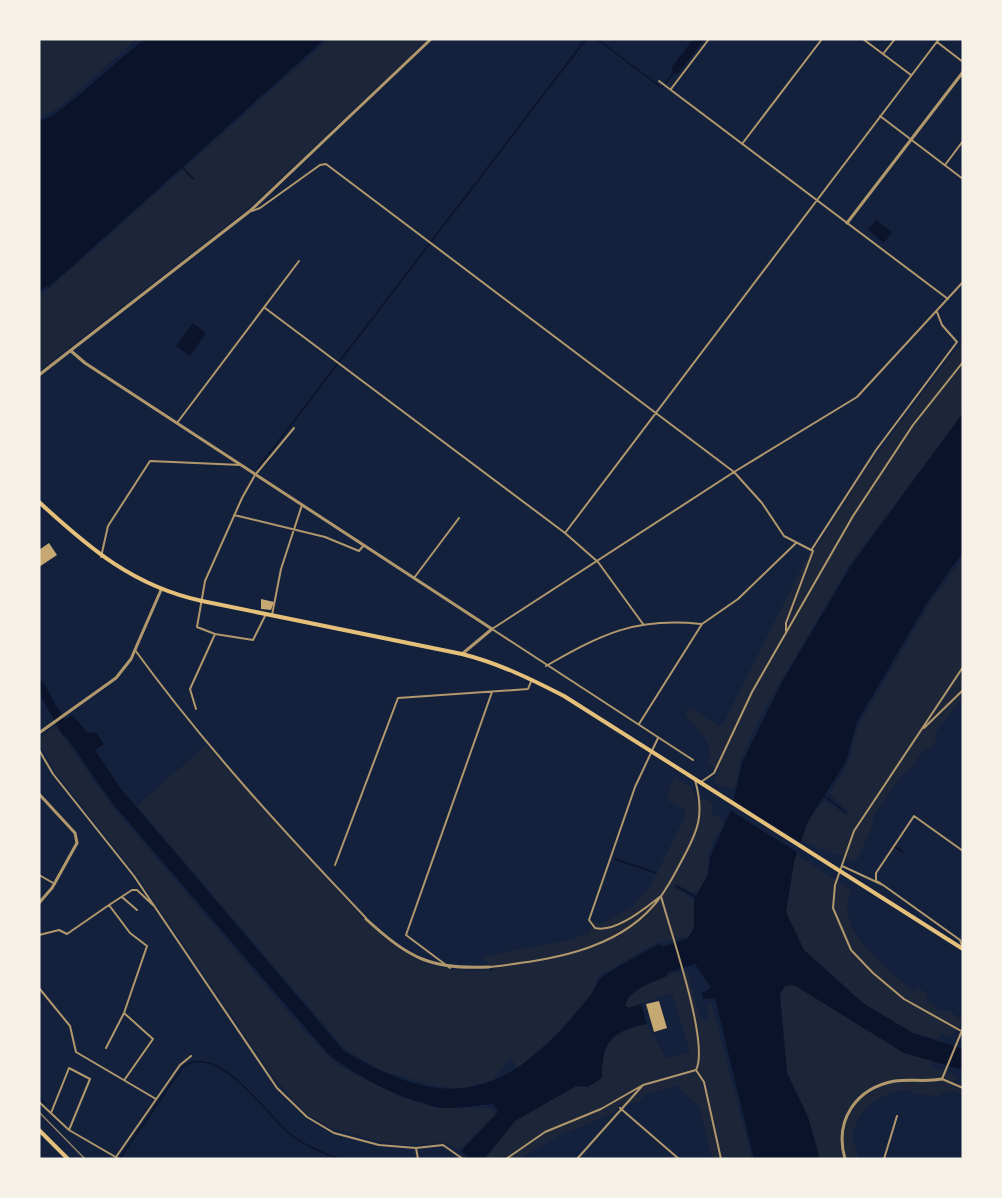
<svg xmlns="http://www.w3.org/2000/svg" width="1002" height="1198" font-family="Barlow,sans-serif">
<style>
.green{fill:#1d2539}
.water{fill:#0b132b}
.pier{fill:#14213d}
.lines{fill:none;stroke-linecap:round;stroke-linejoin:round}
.stream{stroke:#0b132b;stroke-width:1.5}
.river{stroke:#0b132b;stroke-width:9}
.building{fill:#c6a872}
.minor{stroke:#b1986c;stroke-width:2}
.tertiary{stroke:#b1986c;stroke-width:3}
.primary{stroke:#e5c07b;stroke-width:4}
.trunk{stroke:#e5c07b;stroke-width:4}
.rail{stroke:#918062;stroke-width:1.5}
</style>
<rect width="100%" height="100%" fill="#14213d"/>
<!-- green -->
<path class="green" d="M39,39h98l-79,69 -19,10z
M329,39h99l-180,170 -209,162v-73z
M963,340v73l-113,151 -89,151 -20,44 -7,31 -21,-7 5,-13 -10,-7c9,-19 -11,-34 -23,-49l5,-7 30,20 3,-3 87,-173 6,-3 46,-74z
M963,558v138l-28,38 1,8 -8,8 -4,-1 -18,25 -3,-1 -31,45 2,4 -18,40 -53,-21 -5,15 53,34c-20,38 38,82 64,102l4,-4 9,7 -2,5 14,11 9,-1 14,12 -13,15 -9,-4 -3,7 -25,-7 -49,-29 -60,-54 -18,-37 8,-51 14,-41 16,-20 22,14 2,-4 -18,-17 18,-31 11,-38 71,-122z
M56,726l55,79 194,227 33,33 61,31 38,12h54l5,6 -37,36 -15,-7 -41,2 -22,-3 -53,-15 -22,-14 -34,-38 -134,-198 -83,-105 -16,-29v-5z
M206,745l159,175c49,45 64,51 131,51l-15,-14 84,-16 25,-8 2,-11 9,2 31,-17 18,-20 35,-71 1,-5 -19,-11 7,-24 18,12 5,13 9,-2 7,5 -1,10 12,6c-4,10 -15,26 -15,36 -1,12 -1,30 -15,37l-18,-9 -2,3 20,13v28l-6,10 -3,-2 -22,7 -4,-2 -60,35 -7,17 -32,38 -43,38 -6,-12 -18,23 -32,9 -29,-4 -49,-14 -37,-21 -209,-244z
M687,970l14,50 8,-1 -2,-14 5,-1 40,155h-40l-12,-52 -24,-22 -31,10 -6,7 -18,4 -9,8 -52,21 -41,24h-35l31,-38 61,-35 12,1c15,-35 17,-55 59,-63l19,34 24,-6 -18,-59 -44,15 -3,-3c8,-22 44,-30 62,-35z
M793,984l111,69 28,6v8l24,9 -2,11 9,3v5l-10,-4 -13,2v3l-26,-2 -3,-4 -20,2 -22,13 -12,15 -5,17 7,22h-39l-12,-42 -21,-44 -7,-79 5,-8z"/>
<!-- water -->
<path class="water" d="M144,39h181l-276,248 -2,-1 -8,6v-171l13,-5 21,-16z
M876,220l16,12 -8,11 -16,-13z
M193,323l13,10 -16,23 -14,-10z
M963,413v139l-36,51 -70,119 -11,40 -38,59 -14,41 -8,50 18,38 60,54 49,29 50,16v21l-59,-17 -110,-68 -9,1 -5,8 7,79 21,44 12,42h-66l-39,-161 -12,1 -1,-6 9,-5 -16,-24 -28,9v3c-15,7 -36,12 -42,29l3,3 13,-4 6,20c-37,7 -45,18 -45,54l-14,9 -12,-1 -61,35 -31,38h-14l-9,-8 37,-39 -5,-8c-17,1 -40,6 -56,3 -38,-9 -79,-29 -109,-53l-215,-250 -55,-79 14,-10 16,18 8,-1 8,12 -9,6 26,39 223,262c87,51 144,56 217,-21 10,-11 20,-23 30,-35 3,-5 5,-11 9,-16 5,-6 50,-30 59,-35l3,3 26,-9 6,-10v-28l14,-26 2,-17 22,-49 10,-45 40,-81 70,-118z"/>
<!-- pier -->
<path class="pier" d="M731,799l72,45 -3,10 -72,-45z"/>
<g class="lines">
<!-- stream -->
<path class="stream" d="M597,39l65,49 14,-19
M183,168l10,11
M258,468l328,-429
M823,795l23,17
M895,847l8,5
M615,859l41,14
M676,886l20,11
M39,1097l7,7
M120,1158l63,-91c35,-26 83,47 107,67 15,12 31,18 49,25"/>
<!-- river -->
<path class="river" d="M676,69l23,-30
M39,684l27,48"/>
</g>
<!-- building -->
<path class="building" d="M49,543l8,12 -18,12v-17z
M261,599l13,3 -3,8 -10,-1z
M659,1001l8,27 -13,4 -8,-28z"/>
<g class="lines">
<!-- minor -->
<path class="minor" d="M863,39l48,36
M937,42l26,20
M883,54l12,-15
M659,81l289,218
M671,89l38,-50
M880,116l83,63
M742,144l80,-105
M945,165l18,-24
M252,211l8,-3 60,-43 6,-1 408,308 28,31 22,33 29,15 -27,72v8
M265,308l300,225 33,29 45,62
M177,423l122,-162
M234,515l91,22 34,14 5,-6
M565,533l374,-494
M812,549l64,-99 81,-108 -15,-17 -5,-13
M101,557l7,-31 42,-65 91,4
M414,578l45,-60
M272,615l9,-46 21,-64
M215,634l38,6 13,-26
M135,650c69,95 150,183 231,268
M546,666c56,-32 89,-49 155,-42
M963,667l-109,164 -19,54 -2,23 18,42 22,23 31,26 59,33
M196,709l-6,-20 25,-55 -18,-7 8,-46 37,-83 13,-23 39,-47
M639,724l63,-100 36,-25 58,-56
M924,728l39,-38
M658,738l-23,49 -46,133 6,8c21,5 50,-20 66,-32 9,35 49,147 35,174
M39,750l14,24 81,102 143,212 30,29 27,16 45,12 37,3 27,-3 20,14
M693,760l-201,-131 242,-157 123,-75 106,-115
M701,782l13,-9 38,-81 101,-176 60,-91 50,-63
M335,865l63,-167 130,-9 4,-10
M842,866l41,19 77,55 3,9
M39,875l16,9
M880,883l-4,-2v-8l38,-57 49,35
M122,897l15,13
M109,905l23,-15h5l16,15
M39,935l20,-5 8,4 42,-29 21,28 17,13 -23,67 -18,35
M490,967c56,-7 124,-15 164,-62 11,-12 19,-28 27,-43 17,-31 24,-47 14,-82
M450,968l-44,-33 86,-243
M39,988l31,38 6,26 80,47
M124,1013l29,26 -28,40
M963,1028l-21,51 21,9
M696,1070l8,12 17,77
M39,1102l30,28 50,29
M620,1108l59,51
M51,1113l18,-45 21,11 -21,51
M416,1148l2,11
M116,1157l64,-92 11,-9
M506,1159l39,-27 56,-23 42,-24 53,-15
M577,1159l66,-74
M884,1159l13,-43"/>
<!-- tertiary -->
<path class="tertiary" d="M847,223l116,-151
M71,351l14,12 407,266 -30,25
M39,375l211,-164 181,-172
M39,733l77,-55 15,-19 30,-69
M39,794l36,39 2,10 -25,45 -13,15
M366,919c43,39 64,51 123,48
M845,1159c-11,-39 11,-71 50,-78 16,-2 31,1 47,-2"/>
<!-- primary -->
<path class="primary" d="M39,1130l29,29"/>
<!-- trunk -->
<path class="trunk" d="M39,502c50,46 94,84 163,99l260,53c36,9 69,25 102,42l399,253"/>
<!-- rail -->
<path class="rail" d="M39,1112l46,47"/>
</g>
<!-- border -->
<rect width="1002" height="1198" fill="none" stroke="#f6f1e7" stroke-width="81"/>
</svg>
